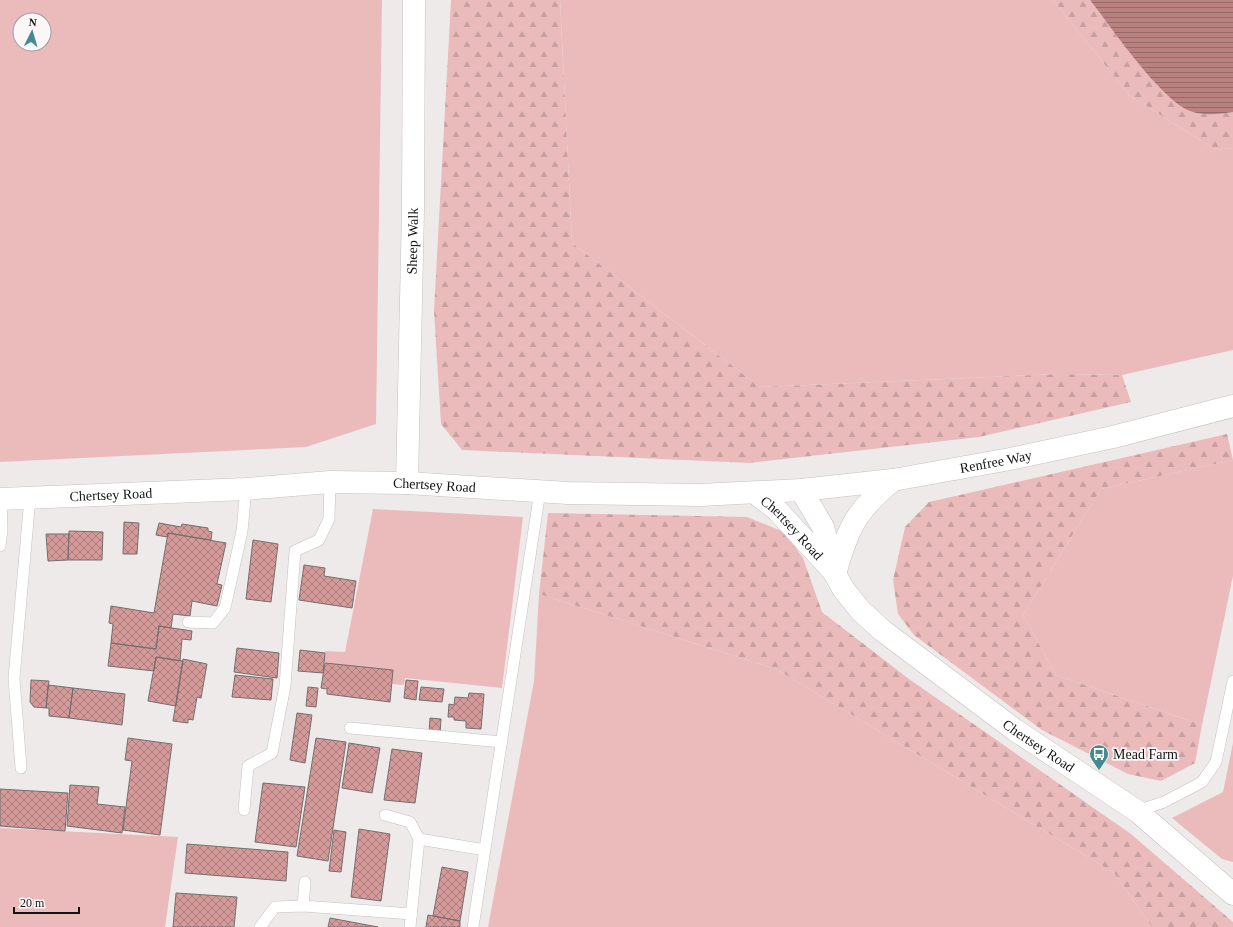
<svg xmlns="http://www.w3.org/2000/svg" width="1233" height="927" font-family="Georgia,serif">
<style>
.grass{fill:#ebbbbb;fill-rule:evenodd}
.forest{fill:url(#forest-firs)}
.water{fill:url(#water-rules)}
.building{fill:url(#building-cross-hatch);stroke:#736f6f}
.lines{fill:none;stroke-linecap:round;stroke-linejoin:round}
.service-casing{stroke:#c5c0c0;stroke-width:12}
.minor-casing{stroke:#c5c0c0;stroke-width:23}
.tertiary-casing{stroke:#c5c0c0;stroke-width:23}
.secondary-casing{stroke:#c5c0c0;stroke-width:23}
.service{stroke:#fff;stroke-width:11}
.minor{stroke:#fff;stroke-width:22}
.tertiary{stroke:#fff;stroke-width:22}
.secondary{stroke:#fff;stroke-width:22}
.labels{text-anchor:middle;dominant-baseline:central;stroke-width:3.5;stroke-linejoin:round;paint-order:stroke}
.street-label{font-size:14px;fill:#151414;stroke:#fcf7f7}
.poi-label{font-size:14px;fill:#151414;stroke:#fcf7f7;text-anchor:start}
</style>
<defs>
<pattern id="forest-firs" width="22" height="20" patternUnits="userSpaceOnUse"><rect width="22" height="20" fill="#ebbbbb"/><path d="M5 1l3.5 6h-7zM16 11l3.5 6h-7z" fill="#c9a0a0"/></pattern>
<pattern id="water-rules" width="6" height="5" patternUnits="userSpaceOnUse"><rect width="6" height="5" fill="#ba8181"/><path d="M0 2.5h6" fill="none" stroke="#966868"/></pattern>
<pattern id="building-cross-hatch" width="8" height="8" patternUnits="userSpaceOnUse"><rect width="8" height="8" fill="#d59a9a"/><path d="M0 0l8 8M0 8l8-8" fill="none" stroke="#ac7c7c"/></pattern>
</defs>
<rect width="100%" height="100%" fill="#efeaea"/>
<!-- grass -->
<path class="grass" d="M0,0h382l-6,424 -70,23 -306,15zM20,20h24v24h-24z
M560,0h493l77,96 86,54 17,-2v202l-111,25 -63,-1 -299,13 -188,-144z
M1233,460v116l-31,149 -146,-50 -33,-60 78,-126z
M373,509l150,8 -21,171 -97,-10 -1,7 -12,-1 1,-14 -68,-7v-12l20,1z
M539,594l237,75 338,204 38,54h-664l46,-246z
M1233,743v119l-11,-3 -50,-41 51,-26z
M0,828l178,9 -13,90h-165z"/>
<!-- forest -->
<path class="forest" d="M451,0h109l12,243 188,144 299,-13 63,1 9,27 -152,35 -230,26 -287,-13 -21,-26 -7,-113z
M1053,0h37l49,63 69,51 25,-2v36l-17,2 -86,-54z
M1227,434l6,26 -132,29 -78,126 33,60 146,50 -7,38 -34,18 -33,-7 -86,-44 -128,-95 -16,-21 -5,-34 12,-53 24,-25z
M548,513l199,4 37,15 19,26 19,54 87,67 222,155 102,88v5h-81l-38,-54 -338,-204 -237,-75z"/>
<!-- water -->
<path class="water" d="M1090,0h143v112c-13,2 -30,4 -43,-1 -29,-11 -79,-84 -100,-111z"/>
<!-- building -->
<path class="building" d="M124,522l15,1 -2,31h-14z
M159,523l22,4 1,-3 26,4v3l4,1 -1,8 -43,-7 -1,4 -11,-2z
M69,531l34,1 -1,28h-34z
M168,533l58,10 -9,41 5,1 -5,21 -25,-5 -2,15 -17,-2 -2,14 -12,-2 -3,23 -45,-6 2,-19 -4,-1 2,-17 43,7z
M46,534h23l-1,26 -20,1z
M253,540l25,4 -7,58 -25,-3z
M304,565l21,3 -1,8 32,5 -4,27 -53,-8z
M159,626l33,5 -1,9 -9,-1 -2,22 -24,-4 -2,14 -46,-5 3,-23 45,6z
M237,648l42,5 -2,25 -43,-6z
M300,650l25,3 -2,20 -25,-2z
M156,657l27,4 -7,45 -28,-5z
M183,659l24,5 -6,34 -4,-1 -4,23 -5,-1v4l-15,-2z
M325,663l68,7 -3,32 -63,-8v-5l-6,-1z
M235,675l38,4 -2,21 -39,-3z
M31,680l18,1 -3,27 -12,-1 -4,-5z
M406,680l12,1 -2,19 -12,-2z
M48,685l25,3 -4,30 -20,-2v-8h-3z
M308,687l10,1 -2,19 -10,-1z
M421,687l23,2 -2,13 -23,-2z
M73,688l52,6 -3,31 -53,-7z
M469,693l15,1 -3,35 -15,-1v-7l-12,-1v-3h-6l1,-13 5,1 1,-8 13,1z
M297,713l15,2 -7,48 -15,-3z
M430,718l11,1 -1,15 -11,-1z
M128,738l44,6 -12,91 -37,-5 9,-69 -7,-1z
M316,738l30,4 -18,119 -31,-5z
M349,743l31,5 -8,45 -30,-5z
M392,749l30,4 -7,50 -31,-3z
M263,783l42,4 -9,60 -41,-5z
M70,785l29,2 -2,17 28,3 -3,26 -55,-7z
M0,789l68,4 -3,38 -65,-5z
M359,829l31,5 -9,67 -30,-4z
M334,830l12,2 -5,40 -12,-1z
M187,844l101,8 -2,29 -101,-8z
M442,867l26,5 -8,49 -27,-5z
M176,893l61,4 -3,30h-61z
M428,915l32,6v6h-34z
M330,918l48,9h-50z"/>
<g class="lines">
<defs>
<path id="service" d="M0,546l2,-17 -1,-30
M188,622l25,1 12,-15 17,-77 4,-42
M350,728l152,14
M21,768l-7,-90 16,-180
M244,810l4,-44 24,-13 13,-67 10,-135 24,-11 10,-21 1,-37
M1137,811l27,-9 38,-20 14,-20 17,-81
M385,815l25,7 9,17
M303,906l109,8
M260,927l15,-20 28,-1 2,-24
M410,927l9,-88 66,11
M473,927l67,-436"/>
<path id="minor" d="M835,574c13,-47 21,-63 58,-94"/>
<g id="tertiary">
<path id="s1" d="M407,483l6,-274 1,-209"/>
<path id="s2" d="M801,490l22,37 12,47 9,16 17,21 22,20 132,99 122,81 96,83"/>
<path id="s3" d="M755,493l21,16 59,64"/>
</g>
<g id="secondary">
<path id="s4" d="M0,499l246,-10 84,-7 77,1 161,10 132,2 101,-5 92,-10 117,-21 103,-22 120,-31"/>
</g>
</defs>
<!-- service casing -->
<use href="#service" class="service-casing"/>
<!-- minor casing -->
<use href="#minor" class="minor-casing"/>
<!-- tertiary casing -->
<use href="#tertiary" class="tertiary-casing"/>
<!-- secondary casing -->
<use href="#secondary" class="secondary-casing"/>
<!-- service -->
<use href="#service" class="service"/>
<!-- minor -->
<use href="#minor" class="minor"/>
<!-- tertiary -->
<use href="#tertiary" class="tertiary"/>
<!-- secondary -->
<use href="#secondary" class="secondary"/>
</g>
<!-- icons -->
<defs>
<symbol id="bus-pin" viewBox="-11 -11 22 30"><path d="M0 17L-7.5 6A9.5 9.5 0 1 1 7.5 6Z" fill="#438b8e" stroke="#fcf7f7"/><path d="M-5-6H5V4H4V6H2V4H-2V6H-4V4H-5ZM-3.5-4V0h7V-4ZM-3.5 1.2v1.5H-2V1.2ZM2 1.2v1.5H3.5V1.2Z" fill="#fff"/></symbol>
</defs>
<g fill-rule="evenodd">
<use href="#bus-pin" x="1088" y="743" width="22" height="30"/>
</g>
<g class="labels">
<!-- street labels -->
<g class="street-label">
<text stroke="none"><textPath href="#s1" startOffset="242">Sheep Walk</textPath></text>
<text stroke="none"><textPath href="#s4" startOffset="999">Renfree Way</textPath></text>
<text stroke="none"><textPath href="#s4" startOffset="435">Chertsey Road</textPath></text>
<text stroke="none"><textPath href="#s4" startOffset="111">Chertsey Road</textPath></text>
<text stroke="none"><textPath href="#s3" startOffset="51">Chertsey Road</textPath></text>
<text stroke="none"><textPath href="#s2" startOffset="360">Chertsey Road</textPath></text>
</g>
<!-- poi labels -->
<g class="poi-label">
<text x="1113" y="754">Mead Farm</text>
</g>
</g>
<!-- north arrow -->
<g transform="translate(32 32) rotate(5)"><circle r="19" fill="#fcf7f7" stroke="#a09c9c"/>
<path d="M0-3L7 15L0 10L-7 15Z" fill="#438b8e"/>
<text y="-6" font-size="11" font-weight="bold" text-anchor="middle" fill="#151414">N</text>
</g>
<!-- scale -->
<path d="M14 907v6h65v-6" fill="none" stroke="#151414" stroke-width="2"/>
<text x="20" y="907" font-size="12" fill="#151414" stroke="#fcf7f7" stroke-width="3" paint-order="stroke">20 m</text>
</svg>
